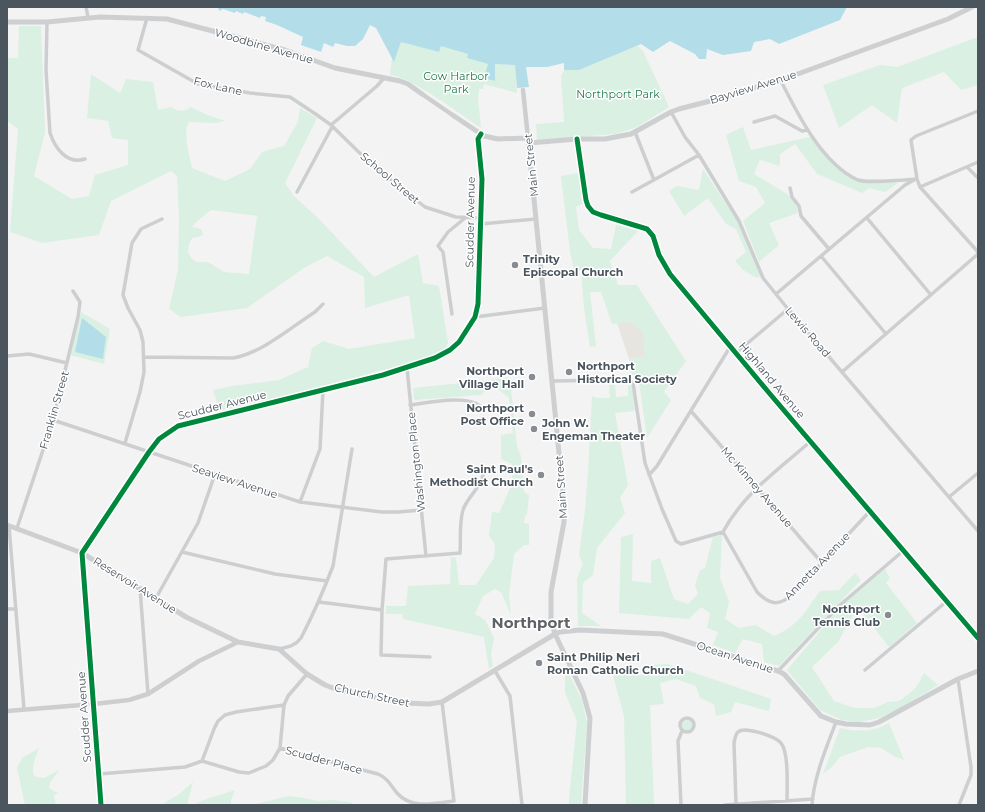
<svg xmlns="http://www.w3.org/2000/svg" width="985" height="812" font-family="Montserrat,sans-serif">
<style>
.green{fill:#daf0e2;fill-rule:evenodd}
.sand{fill:#e6e5e0}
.water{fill:#b3dee9}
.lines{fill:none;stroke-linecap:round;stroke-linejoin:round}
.minor{stroke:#cdced0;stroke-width:3.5}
.tertiary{stroke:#cdced0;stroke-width:4.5}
.secondary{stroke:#cdcfd1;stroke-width:5}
.cycleway-casing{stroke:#fff;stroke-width:8}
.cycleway{stroke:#00873e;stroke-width:5}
.poi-dot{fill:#868c92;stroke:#fff;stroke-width:1.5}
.labels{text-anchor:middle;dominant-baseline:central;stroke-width:3;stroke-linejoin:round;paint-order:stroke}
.street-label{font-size:11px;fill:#4b555e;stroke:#fff}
.park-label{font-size:11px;fill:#207b4d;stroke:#fff}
.poi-label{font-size:11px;font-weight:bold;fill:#4b555e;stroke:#fff;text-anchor:start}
.district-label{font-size:15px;font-weight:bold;fill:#5f6266;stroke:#fff}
</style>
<rect width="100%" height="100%" fill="#f3f3f3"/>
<!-- green -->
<path class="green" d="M19,26h22l4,106 -11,44 38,23 17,-3 6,-21 33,-10v-25l-16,-2 -4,-17 -21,-3 4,-44 29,19 6,-14 27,3 5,28 13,-3c7,5 13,5 20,0l14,7 20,7 -9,2 -27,-1c-7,9 1,35 3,46l33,13 25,-12 12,-17 22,-6 14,-24 2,-14 17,10 -32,65 9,13 24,22 56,59 44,-23 5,29 16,3 9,56 -2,6 -12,8 -112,31 -102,25 -7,-22 19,-4 47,-6 29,-13 4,-19 11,-7 26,8 66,-11 -6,-43 -44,13 -1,-31 -37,-21 -23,12 -57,40 -66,9 -12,-8 9,-40 1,-51 -2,-42 -6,-5 -60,30 -12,34 -57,8 -32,-11 8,-103 -11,-8v-63h11zM211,210l46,6 -8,58 -25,-2 -16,-10h-11l-6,-4 -3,-6 1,-8 3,-6 7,-1 4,-3 -2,-5 -9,-2 4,-5z
M978,37v48l-17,5 -17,-18 -42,16 -5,35 -25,-18 -33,23 -16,-43 57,-20 17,2z
M401,42l38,10 2,-7 27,9 -1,4 22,6 5,17 1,-17 20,1 2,28 -33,-9 -1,5h-4l-1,9 3,30c-23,-15 -66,-49 -91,-53l2,-18 2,4z
M637,45l6,6 26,56 -32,20 -21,7 -79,6 -1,-16 28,-2 -3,-46 3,-6h15z
M743,127l8,23 59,-13 25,30 22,14 41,2 -13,9 -16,-4 -7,5 -45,-19 -22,-30 -15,10v12l-20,-6 -6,14 33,20 9,9 2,10 -29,10 10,22 -20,17 -16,-41 22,-18 -9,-16 -17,-6 -13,-46z
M703,169l35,53 22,54 -3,2 -14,-8 -8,-9 11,-9 -10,-23 -10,-5 -18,-26 -24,18 -15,-25 8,-5 22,4z
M578,173l6,30 -8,4 3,23 14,18 18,1 5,-24 22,6 -28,30 8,24h19l49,76 -22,31 7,8 -24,38 -9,-63h-7l-2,-16 16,-2 -14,-35 -19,2 -11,-32h-11l6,54 -6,1 -6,-39 -3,-38h-7l-4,-18 -9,-76z
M81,312l29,17 -6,35 -34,-9z
M510,378l7,69 4,9 3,36 5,3 -2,19 -2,2 -1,7 5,1v21h-5l-10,9 -5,41 2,20 -10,-23 -6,-3 -12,7 -8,18 10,6 9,18 -3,16 2,12 -4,3 -5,-32 -81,-18 -1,-5h-16v-8h20l2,-20 42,-2 1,-27 5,1 3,27h17l18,-27 1,-14 -6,-8 3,-24 7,1 13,-29v-20l-11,-5v-24l12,-2 -4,-35 -15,-12 -5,1 -8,8 -67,5 -1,-12z
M615,384l1,13 12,-1v-11l4,1 3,25 -20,2 13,72 -8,13 5,15 -28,35 -4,27 -10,8 -1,30 19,13h-23l-1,-48 6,-14 -4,-9 6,-45 3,-38 4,-76 5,2h13l-1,-13z
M633,534l-1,47 19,2v-22l9,-3 14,41 14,5 10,-10 -3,-9 5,-15 5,-2 8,-31 9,-2 -2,43 9,24 -4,17 14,9 17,-3 18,11c24,-10 31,-24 46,-45l19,-1 16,-17 6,7 -82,86 -15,-4 -2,-18 -19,-5 -8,14 -22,-8 5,-13 -11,-4 3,-15 -9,-6 -12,12 -70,-6 2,-76z
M885,569l5,9 -4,5 31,40 -28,24 -31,-40 -20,35 -26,25 22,34 21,7h19l14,-6 11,-1 11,-8 7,-7 7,-13 14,12 -39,24 -20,9 -20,4 -17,-2 -22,-10 -33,-40 55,-65z
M668,664l103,35 -2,12 -34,-9 -4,10 -15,4 -2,-12 -14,-6 -4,-12 -20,-7 -16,4 4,21 -14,1 4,100h-28l-2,-89 -12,-44 31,3 9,-10z
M565,666l17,34 5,23 -6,82h-12v-7l8,-77 -12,-28z
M681 726a6 6 0 1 1 12 0a6 6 0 1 1-12 0Z
M889,723l15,37 -10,-4 -13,-8 -13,-1 -28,10 -9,11 -8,6 17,-46c17,4 34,4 49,-5z
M39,748c-2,7 -9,20 -5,27 2,2 7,3 10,3l15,-8 -9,13 -1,5 6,4h3l-4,4 2,9h-31l-8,-37 5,-10z
M193,782l-6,23h-24l4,-4 11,-6z
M235,790l-4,10v5h-38c13,-7 28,-10 42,-15z
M289,796l15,2 13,3 15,-1 18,2 4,3h-103z"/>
<!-- sand -->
<path class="sand" d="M631,322l12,11 2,24 -16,2 -12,-36z"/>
<!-- water -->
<path class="water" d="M217,7h630l-7,13 -61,24 -9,-5 -16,3 -3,9 -28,4 -16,-6 -1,10h-7l-4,-5 -25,-13 -17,11 -12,-8 -62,26h-15v-7l-17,4h-21l3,20 -12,1 -2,-23 -20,-1v17l-11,-3 4,-14 -21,-6 1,-4 -27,-8 -2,6 -38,-10 -7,20 -18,-34 -6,-3 -7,14 -8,7h-8l-12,-3 -2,4 -9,-4 -3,9 -20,-7 2,-8 -26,-12 -12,-4 1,-4 -5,-1 -1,2 -16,-6 -1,2 -7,-3 -1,2 -12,-4 -3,2z
M82,318l24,19 -3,22 -28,-7z"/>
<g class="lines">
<!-- minor -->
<path class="minor" d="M86,7l2,10
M147,18l-9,32 60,34 52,9 40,4 27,18 14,10 39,38 55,44 31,10 25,1
M47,22l-1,48 4,63c5,15 17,32 35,26
M780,79c17,34 42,85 78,101 9,3 48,0 59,-1
M978,111l-62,25 -5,4 6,39 3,8 58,65
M671,112l14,25 14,18 40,66 24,57 25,31 190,222
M754,122l21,-6 27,15 6,-1
M331,125l46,-39 7,-8
M635,132l19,48
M577,139l9,61 2,6 5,6 8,3 46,14 6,7 6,19 11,19 100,120 208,244
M967,167l11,11
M920,187l58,-25
M790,188l2,9 7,9 2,10 28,33
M297,192l35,-65
M632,192l67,-37
M867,218l64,77
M481,224l55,-5
M821,256l65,78
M776,294l129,-109 9,-5
M452,314l-9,-62 -5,-6 10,-14 17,-14
M475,317l70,-9
M736,353l52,-44
M7,356l22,-2 38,9
M144,357l89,1c29,-5 57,-30 82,-46l8,-8
M407,368l19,188
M842,372l136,-118
M552,381l60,-1h9l12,3 12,80 17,46 14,32 5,3 42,-12c20,-38 56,-63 88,-91
M410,405c17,-2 57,-11 70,1
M691,411l131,152
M53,420l247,82 82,10h16l24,-2
M125,443l15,-51 4,-20 -1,-30 -3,-12 -12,-22 -5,-13 9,-52 9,-14 21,-10
M649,475l8,-9 73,-119
M949,497l29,-24
M300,502l20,-53 3,-59
M9,526l15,183
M17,528l36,-108 25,-103 2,-15 -7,-11
M723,532l34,60c12,12 21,15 35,3l78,-84
M182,552l93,22 52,7
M140,588l8,106
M156,598l42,-75 17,-49
M319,602l63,8
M7,609h8
M279,649c9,-2 16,-3 22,-11 13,-25 22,-46 32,-72l19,-117
M430,657l-49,-2 1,-45 4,-51 74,-6c1,-13 -1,-30 3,-43 5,-14 17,-21 20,-35
M865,670l82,-69
M495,671l15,25 12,109
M778,671l62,-66 63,-54
M958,679l13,88v8l-12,30
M680 725a7 7 0 1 1 14 0a7 7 0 1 1-14 0Z
M280,748l98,26c11,5 12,11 19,19 15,17 38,10 57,8l-12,-99
M280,748l4,-43 4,-9 19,-22
M202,761l12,-32 4,-8 7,-6 11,-3 48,-7
M99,774l86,-7 17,-6 37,11 10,1 17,-7 7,-6 7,-12
M736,804l-2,-61c1,-4 1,-8 4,-11 6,-6 37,4 43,11 8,10 6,44 6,58
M681,805l-3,-64 4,-10
M725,805l88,-6
M812,805c2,-29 14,-56 24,-83"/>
<!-- tertiary -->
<path class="tertiary" d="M523,90l5,48
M422,94l32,22
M7,711l87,-7 35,-4 19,-6 51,-33 39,-19
M101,805l-19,-252 67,-101 10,-13 19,-13 205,-51 52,-17 15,-8 9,-8 16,-25 3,-13 4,-125 -4,-40 3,-5"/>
<!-- secondary -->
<path class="secondary" d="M7,22h40l53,-5 67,2 118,31 50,18 65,13 8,3 14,10
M454,116l30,20 14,3 30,-1 36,366v18l-13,70v27l4,15 28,59 7,25 -5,87
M529,143l48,-4h28l26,-5 40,-22 8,-3 35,-9 81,-25 153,-56 24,-12
M7,525l75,28 104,64 52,25 41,7 28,25 18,11 16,6 63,12 25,1 13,-2 113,-68 5,-2 20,-2 83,4 115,37 6,3 37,42 15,6 10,2 24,1 9,-3 79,-43 20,-8"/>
<defs>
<path id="cycleway" d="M577,139l9,61 2,6 5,6 8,3 46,14 6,7 6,19 11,19 100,120 208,244
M101,805l-19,-252 67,-101 10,-13 19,-13 205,-51 52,-17 15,-8 9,-8 16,-25 3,-13 4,-125 -4,-40 3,-5"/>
</defs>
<!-- cycleway casing -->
<use href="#cycleway" class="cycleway-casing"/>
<!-- cycleway -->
<use href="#cycleway" class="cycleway"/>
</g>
<!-- markers -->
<g class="poi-dot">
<circle cx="515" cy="265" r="4"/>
<circle cx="569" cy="372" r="4"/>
<circle cx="532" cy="377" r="4"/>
<circle cx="532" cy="414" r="4"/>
<circle cx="534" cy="429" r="4"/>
<circle cx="541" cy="475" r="4"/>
<circle cx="888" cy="615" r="4"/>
<circle cx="539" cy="663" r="4"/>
</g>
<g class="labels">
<!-- street labels -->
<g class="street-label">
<text transform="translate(264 46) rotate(16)">Woodbine Avenue</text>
<text transform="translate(218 86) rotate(13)">Fox Lane</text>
<text transform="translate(753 87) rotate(-17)">Bayview Avenue</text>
<text transform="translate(531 165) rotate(-96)">Main Street</text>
<text transform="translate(390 178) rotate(40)">School Street</text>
<text transform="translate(470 222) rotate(-89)">Scudder Avenue</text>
<text transform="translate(808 332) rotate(49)">Lewis Road</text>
<text transform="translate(772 380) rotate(50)">Highland Avenue</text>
<text transform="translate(222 405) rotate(-14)">Scudder Avenue</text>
<text transform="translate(54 410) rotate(-74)">Franklin Street</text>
<text transform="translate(416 462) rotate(-96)">Washington Place</text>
<text transform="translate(235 481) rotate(18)">Seaview Avenue</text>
<text transform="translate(561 487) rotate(-94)">Main Street</text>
<text transform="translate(757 487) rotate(49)">Mc Kinney Avenue</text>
<text transform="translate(817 566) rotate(-46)">Annetta Avenue</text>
<text transform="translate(135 585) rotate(32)">Reservoir Avenue</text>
<text transform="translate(735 657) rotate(18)">Ocean Avenue</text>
<text transform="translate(372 695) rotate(12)">Church Street</text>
<text transform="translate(84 717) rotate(-94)">Scudder Avenue</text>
<text transform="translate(324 760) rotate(15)">Scudder Place</text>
</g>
<!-- park labels -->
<g class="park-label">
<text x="456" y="76">Cow Harbor<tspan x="456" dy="13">Park</tspan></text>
<text x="618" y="94">Northport Park</text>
</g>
<!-- poi labels -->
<g class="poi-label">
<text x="523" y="259">Trinity<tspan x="523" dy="13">Episcopal Church</tspan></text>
<text x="577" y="366">Northport<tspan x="577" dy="13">Historical Society</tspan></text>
<text x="524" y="371" text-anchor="end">Northport<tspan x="524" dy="13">Village Hall</tspan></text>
<text x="524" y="408" text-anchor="end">Northport<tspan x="524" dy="13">Post Office</tspan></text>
<text x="542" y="423">John W.<tspan x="542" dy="13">Engeman Theater</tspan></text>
<text x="533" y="469" text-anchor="end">Saint Paul's<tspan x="533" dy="13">Methodist Church</tspan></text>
<text x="880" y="609" text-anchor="end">Northport<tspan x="880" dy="13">Tennis Club</tspan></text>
<text x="547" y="657">Saint Philip Neri<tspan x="547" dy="13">Roman Catholic Church</tspan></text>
</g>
<!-- district labels -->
<g class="district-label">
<text x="531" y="622">Northport</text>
</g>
</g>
<!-- border -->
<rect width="985" height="812" fill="none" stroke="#4b555e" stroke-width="16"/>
</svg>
